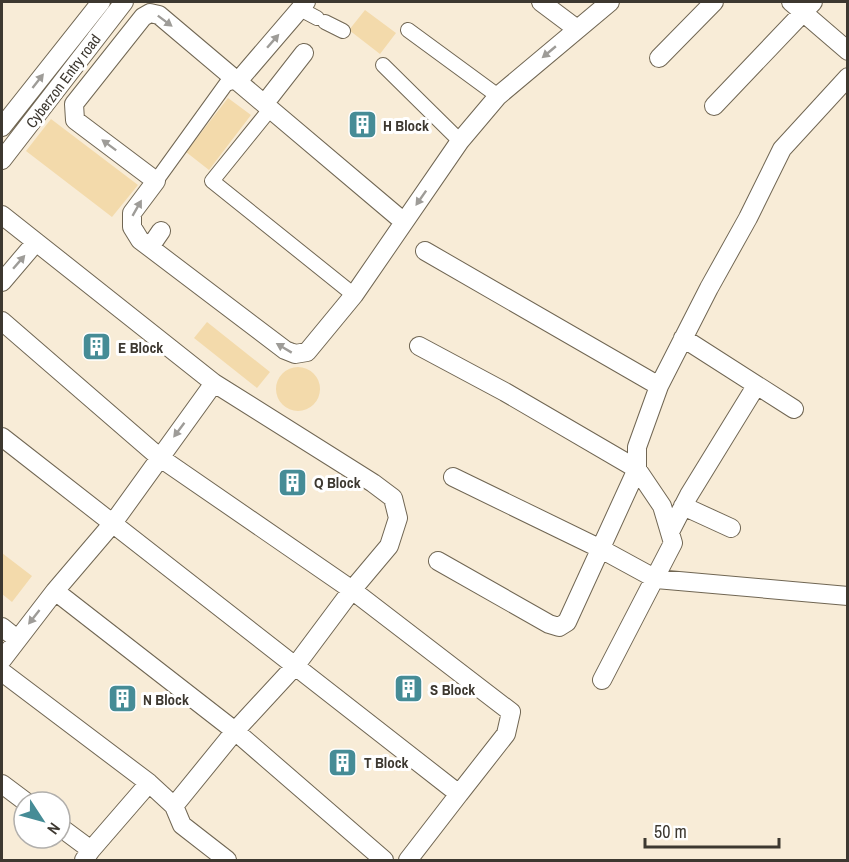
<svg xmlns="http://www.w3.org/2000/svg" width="849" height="862" font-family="'Archivo Narrow',sans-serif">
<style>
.green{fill:#f3daab}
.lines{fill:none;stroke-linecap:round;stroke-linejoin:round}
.pedestrian-casing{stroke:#706653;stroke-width:16}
.minor-casing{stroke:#706653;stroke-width:20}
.pedestrian{stroke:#fff;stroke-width:14}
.minor{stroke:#fff;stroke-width:18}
.oneway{fill:#9e9c98}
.labels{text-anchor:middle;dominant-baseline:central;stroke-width:6;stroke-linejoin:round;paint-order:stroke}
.street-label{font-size:15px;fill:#3d3830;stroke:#fff}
.poi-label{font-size:15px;font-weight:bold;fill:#3d3830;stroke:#fff;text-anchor:start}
</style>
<rect width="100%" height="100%" fill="#f8ecd7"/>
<!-- green -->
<path class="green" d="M365,10l31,23 -16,21 -31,-24z
M228,98l23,17 -42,55 -23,-18z
M51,119l87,66 -26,32 -86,-66z
M207,322l63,50 -13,16 -63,-50z
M276 389a22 22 0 1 1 44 0a22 22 0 1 1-44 0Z
M2,553l30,23 -20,26 -10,-8z"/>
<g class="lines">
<defs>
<path id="pedestrian" d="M300,9l17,9
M325,22l18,9
M408,30l90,66
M383,65l77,76
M271,108l-59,73 142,114
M156,181l70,-97 13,-4"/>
<path id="minor" d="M541,2l36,27
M791,2l57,49
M659,58l55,-56
M239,80l67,-78
M265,103l39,-50
M714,106l99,-104
M2,127l99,-125
M2,160l122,-158
M2,215l212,168 159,100 20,15 5,20 -9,28 -37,44 -56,75 -61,66 -61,75 8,19 45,35
M404,222l-245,-207 -9,-2 -7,4 -69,87 1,16 81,61 -24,32v14l8,13 145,110 10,4 12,-2 47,-57 106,-154 38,-45 112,-94
M150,247l11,-16
M425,251l234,135
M2,282l34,-40
M2,321l157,136 193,133 159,122 -5,22 -47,60
M683,338l111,71
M419,346l86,46 132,77 25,37 11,37 -71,137
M2,437l457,357 -51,66
M453,477l148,72 55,30 192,17
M683,506l48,22
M671,530l18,-35 67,-109
M438,561l111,63 10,3 8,-5 70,-153v-22l22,-61 50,-98 39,-70 34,-69 66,-72
M55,591l180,140 149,129
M2,627l15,12
M2,660l53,-69 58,-68 101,-140
M2,672l147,111 25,23
M2,784l24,18
M60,827l31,23
M84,860l7,-10 58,-67"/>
</defs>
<!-- pedestrian casing -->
<use href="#pedestrian" class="pedestrian-casing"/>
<!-- minor casing -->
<use href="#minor" class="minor-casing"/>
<!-- pedestrian -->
<use href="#pedestrian" class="pedestrian"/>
<!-- minor -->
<use href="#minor" class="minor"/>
</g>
<!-- one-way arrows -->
<defs><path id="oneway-solid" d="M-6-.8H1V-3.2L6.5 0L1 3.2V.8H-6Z" transform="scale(1.5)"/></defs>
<g class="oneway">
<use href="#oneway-solid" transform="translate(165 21) rotate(37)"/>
<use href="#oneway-solid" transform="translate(273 41) rotate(-49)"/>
<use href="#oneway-solid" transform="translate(549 52) rotate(140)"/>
<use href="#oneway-solid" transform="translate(38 81) rotate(-52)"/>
<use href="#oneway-solid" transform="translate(109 145) rotate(-143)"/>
<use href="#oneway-solid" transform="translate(421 198) rotate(125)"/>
<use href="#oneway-solid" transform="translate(137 208) rotate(-60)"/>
<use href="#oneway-solid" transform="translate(19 262) rotate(-49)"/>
<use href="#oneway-solid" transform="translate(284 348) rotate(-149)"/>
<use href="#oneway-solid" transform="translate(179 430) rotate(127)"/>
<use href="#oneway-solid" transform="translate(34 617) rotate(128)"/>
</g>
<!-- icons -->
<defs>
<symbol id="building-square" viewBox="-11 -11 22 22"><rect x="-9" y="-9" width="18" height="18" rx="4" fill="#468c96" stroke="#fff"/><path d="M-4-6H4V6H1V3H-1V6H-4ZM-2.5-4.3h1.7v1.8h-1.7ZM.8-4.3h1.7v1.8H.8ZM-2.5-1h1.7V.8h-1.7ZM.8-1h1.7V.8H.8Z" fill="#fff"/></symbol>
</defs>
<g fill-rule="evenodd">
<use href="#building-square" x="346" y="108" width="33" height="33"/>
<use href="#building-square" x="80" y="330" width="33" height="33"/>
<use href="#building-square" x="276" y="466" width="33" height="33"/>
<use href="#building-square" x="392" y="672" width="33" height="33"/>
<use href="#building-square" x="106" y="682" width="33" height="33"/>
<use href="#building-square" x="326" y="746" width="33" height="33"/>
</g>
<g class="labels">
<!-- street labels -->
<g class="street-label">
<text transform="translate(63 81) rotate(-53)">Cyberzon Entry road</text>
</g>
<!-- poi labels -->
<g class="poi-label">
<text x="383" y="125">H Block</text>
<text x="118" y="347">E Block</text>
<text x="314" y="482">Q Block</text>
<text x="430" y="689">S Block</text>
<text x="143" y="699">N Block</text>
<text x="364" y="762">T Block</text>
</g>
</g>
<!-- border -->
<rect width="849" height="862" fill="none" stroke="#3d3830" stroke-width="6"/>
<!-- north arrow -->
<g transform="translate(42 820) rotate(126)"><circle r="28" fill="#ffffff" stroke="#b1afac" stroke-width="1.5"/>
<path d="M0-4.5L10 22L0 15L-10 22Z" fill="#468c96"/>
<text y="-9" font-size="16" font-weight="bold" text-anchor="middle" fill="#3d3830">N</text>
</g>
<!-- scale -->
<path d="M645 838v9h134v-9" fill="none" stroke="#3d3830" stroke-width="3"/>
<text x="654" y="838" font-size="18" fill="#3d3830" stroke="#ffffff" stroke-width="4.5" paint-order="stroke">50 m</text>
</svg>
